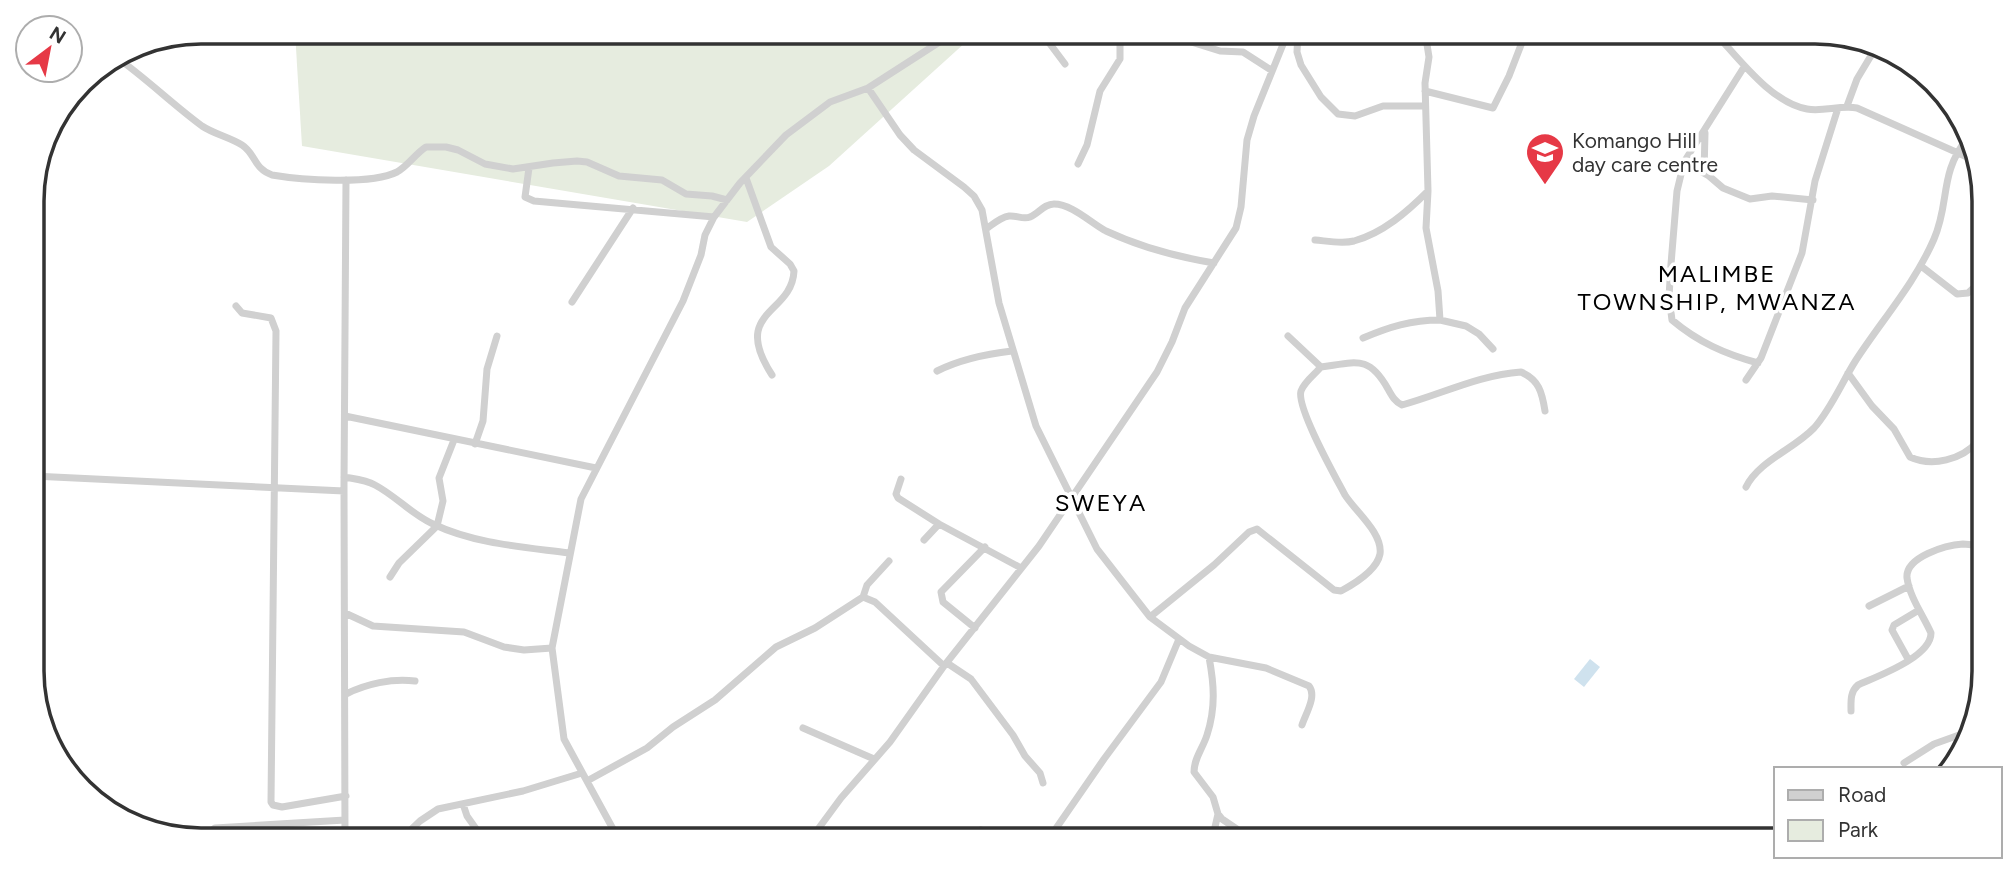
<svg xmlns="http://www.w3.org/2000/svg" width="2016" height="872" font-family="Figtree,sans-serif">
<style>
.green{fill:#e6ecdf}
.water{fill:#cfe2ee}
.lines{fill:none;stroke-linecap:round;stroke-linejoin:round}
.minor{stroke:#d0d0d0;stroke-width:7}
.labels{text-anchor:middle;dominant-baseline:central;stroke-width:7;stroke-linejoin:round;paint-order:stroke}
.poi-label{font-size:21px;fill:#333;stroke:#fff;text-anchor:start}
.quarter-label{font-size:24px;letter-spacing:2px;fill:#000;stroke:#fff}
.rim{fill:none;stroke:#333;stroke-width:3.5}
</style>
<rect width="100%" height="100%" fill="#fff"/>
<!-- green -->
<path class="green" d="M295,32h682l-148,134 -82,56 -445,-76z"/>
<!-- water -->
<path class="water" d="M1590,659l10,8 -16,20 -10,-8z"/>
<g class="lines">
<!-- minor -->
<path class="minor" d="M1041,32l24,32
M1298,32l-1,20 4,13 20,32 17,17 17,2 28,-10h42
M1714,32c23,24 57,71 93,77 16,3 33,-4 50,-1l119,53
M1188,41l32,10 23,1 28,18
M116,57c30,21 56,47 86,69 12,8 27,11 40,19 14,9 11,23 30,30 29,5 99,10 125,-3 12,-7 18,-18 29,-25h20l12,3 27,14 28,5 40,-6 24,-2 10,1 32,14 43,4 24,14 26,2 15,4
M1744,67l-60,95 -7,29 -6,73 -2,33 3,23c26,22 53,34 86,43
M868,88l32,47 14,15 50,37 10,9 8,14 17,93 37,123 61,123 53,68 39,29 20,11 57,11 43,18c8,10 -3,27 -7,39
M1425,91l68,17 16,-32 17,-44
M1847,106l10,-27 21,-35
M1684,162l25,14 14,12 27,11 22,-3 41,4
M1078,164l9,-19 13,-54 20,-32v-27
M529,168l-4,29 9,4 180,16
M1704,173l1,-40
M746,178l25,69 19,17 4,7c-2,44 -64,39 -22,104
M1428,191l-2,37 12,63 2,29 26,6 13,8 14,15
M986,229c7,-5 15,-12 23,-13 7,-1 14,4 21,1 9,-4 14,-13 24,-13 18,0 37,19 52,27 34,16 72,26 108,32
M1315,240c12,1 27,4 39,1 29,-8 53,-29 74,-50l-3,-108 4,-26 -4,-25
M1921,266l36,28 11,-1 15,-14
M572,302l61,-94
M236,306l6,7 29,5 5,13 -5,471 2,3 9,2 64,-11
M1288,336l33,31
M1363,338c26,-11 48,-18 77,-18
M937,371c24,-12 49,-17 75,-20
M1848,373l24,33 22,23 16,28c22,10 52,3 68,-16
M1746,380l15,-22 41,-105 13,-72 23,-73
M345,416l251,52
M475,444l8,-23 4,-52 10,-33
M33,476l311,15
M344,477c11,2 22,3 31,8 21,11 36,29 58,39 42,20 91,23 136,29
M901,479l-5,15 2,4 41,26 82,44
M1746,487c13,-26 48,-38 68,-59 17,-19 28,-46 42,-68 26,-40 59,-77 78,-121 16,-36 5,-66 33,-100
M924,540l15,-16
M390,577l9,-14 38,-37 6,-25 -4,-23 15,-38
M863,597l4,-12 22,-24
M1869,606l40,-20
M345,613l28,13 91,6 40,15 20,3 28,-2
M1150,617l64,-52 35,-33 8,-3 77,61 7,1c13,-7 36,-21 39,-37 3,-21 -25,-43 -35,-59 -9,-17 -49,-88 -44,-104 3,-9 14,-17 20,-24 36,-5 48,-12 67,22 4,7 7,13 14,16 40,-11 77,-30 119,-33 18,8 21,20 24,39
M975,628l-32,-26 -2,-10 44,-45
M1209,657c5,27 7,50 -2,78 -4,13 -13,23 -13,37l19,25 5,17 4,5 31,21
M1908,659l-16,-29 2,-5 25,-15
M947,663l24,16 42,56 12,21 15,17 3,10
M346,694c20,-10 46,-16 69,-13
M1851,711c0,-10 -1,-19 7,-26 20,-9 73,-28 73,-52 -8,-18 -21,-35 -24,-55 -2,-21 39,-33 56,-34 7,0 14,2 21,3
M803,728l71,31
M1904,763l30,-19 39,-14
M587,781l60,-33 26,-21 42,-27 61,-53 39,-19 48,-31 12,5 69,64
M463,804l4,12 17,24
M207,840v-5l8,-7 130,-8
M345,840l-1,-355 2,-305
M400,840l20,-19 18,-12 85,-18 59,-18
M619,840l-55,-101 -12,-91 29,-149 102,-198 18,-46 4,-20 9,-18 26,-34 46,-48 44,-33 38,-14 87,-56
M810,840l31,-42 49,-56 54,-76 95,-120 118,-174 15,-30 13,-34 51,-80 5,-21 6,-67 7,-24 34,-84
M976,840l5,-10
M1048,840l56,-81 57,-77 18,-43
M1212,840l6,-26"/>
</g>
<!-- icons -->
<defs>
<symbol id="school-pin" viewBox="-11 -11 22 30"><path d="M0 17L-7.5 6A9.5 9.5 0 1 1 7.5 6Z" fill="#e63946" stroke="#fff"/><path d="M0-5L7-2L0 1L-7-2ZM-4 1L0 2.5L4 1V4Q0 6-4 4Z" fill="#fff"/></symbol>
</defs>
<g fill-rule="evenodd">
<use href="#school-pin" x="1523" y="130" width="44" height="60"/>
</g>
<g class="labels">
<!-- poi labels -->
<g class="poi-label">
<text x="1572" y="140">Komango Hill<tspan x="1572" dy="24">day care centre</tspan></text>
</g>
<!-- quarter labels -->
<g class="quarter-label">
<text x="1717" y="273">MALIMBE<tspan x="1717" dy="28">TOWNSHIP, MWANZA</tspan></text>
<text x="1101" y="502">SWEYA</text>
</g>
</g>
<!-- crop -->
<path d="M0 0H2016V872H0ZM201 44H1815A157 157 0 0 1 1972 201V671A157 157 0 0 1 1815 828H201A157 157 0 0 1 44 671V201A157 157 0 0 1 201 44Z" fill="#fff" fill-rule="evenodd"/>
<path class="rim" d="M201 44H1815A157 157 0 0 1 1972 201V671A157 157 0 0 1 1815 828H201A157 157 0 0 1 44 671V201A157 157 0 0 1 201 44Z"/>
<!-- legend -->
<rect x="1774" y="767" width="228" height="91" fill="#ffffff" stroke="#adadad" stroke-width="2"/>
<rect x="1788" y="790" width="35" height="10" fill="#d0d0d0" stroke="#adadad" stroke-width="2"/>
<text x="1838" y="802" font-size="21" fill="#333333">Road</text>
<rect x="1788" y="820" width="35" height="21" fill="#e6ecdf" stroke="#adadad" stroke-width="2"/>
<text x="1838" y="837" font-size="21" fill="#333333">Park</text>
<!-- north arrow -->
<g transform="translate(49 49) rotate(32)"><circle r="33" fill="#ffffff" stroke="#adadad" stroke-width="2"/>
<path d="M0-5L12 26L0 18L-12 26Z" fill="#e63946"/>
<text y="-10" font-size="19" font-weight="bold" text-anchor="middle" fill="#333333">N</text>
</g>
</svg>
